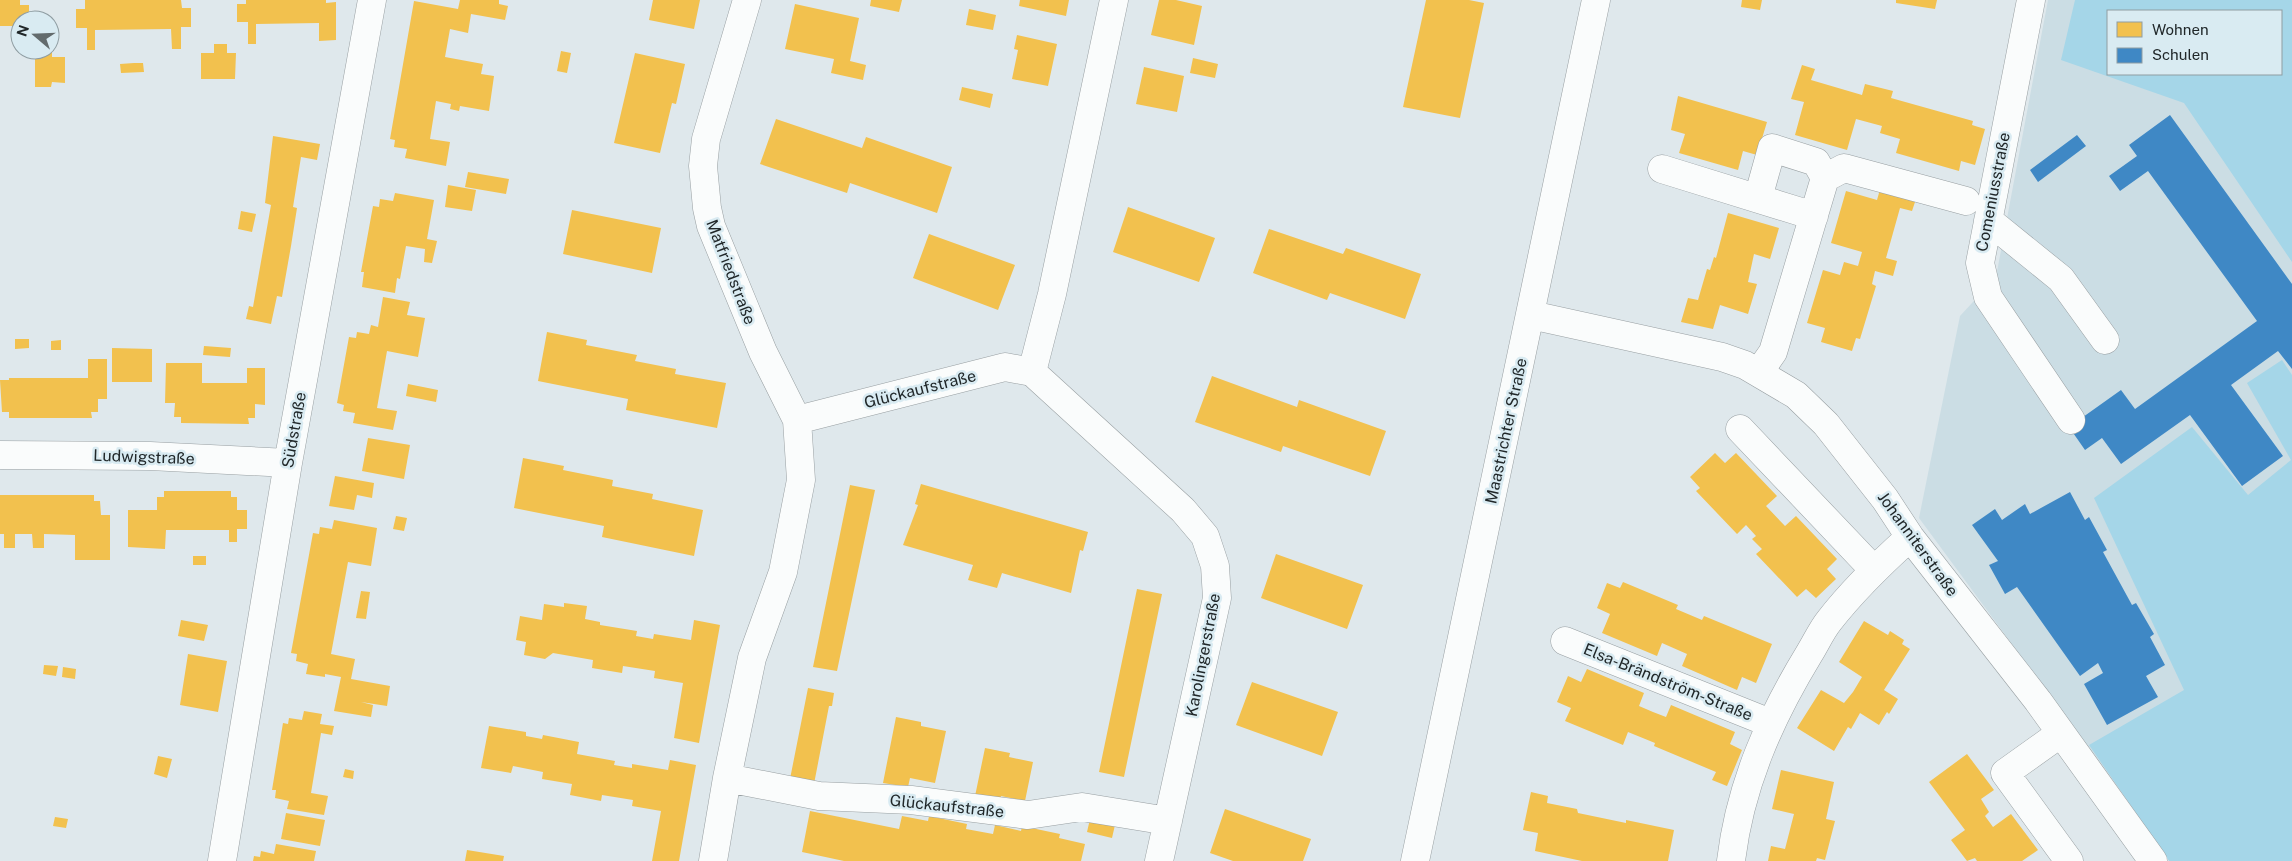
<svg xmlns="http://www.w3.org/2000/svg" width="2292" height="861" font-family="'Public Sans',sans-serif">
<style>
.built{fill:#cbdde4;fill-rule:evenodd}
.green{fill:#a5d6e8;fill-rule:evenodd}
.homes{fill:#f2c14e}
.schools{fill:#3f88c5}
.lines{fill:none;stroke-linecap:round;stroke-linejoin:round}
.minor-casing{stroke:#989fa2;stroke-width:29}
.minor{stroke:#fafcfc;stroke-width:28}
.labels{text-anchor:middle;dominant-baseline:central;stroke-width:5;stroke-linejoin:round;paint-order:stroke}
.street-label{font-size:16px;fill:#202729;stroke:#d9ebf2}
</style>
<rect width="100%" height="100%" fill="#dfe8ec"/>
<!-- built -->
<path class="built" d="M2048,0h244v861h-120l-253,-343 41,-202 36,-39zM2108,11h173v63h-173z"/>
<!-- green -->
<path class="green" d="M2075,0h217v262l-108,-159 -123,-43zM2108,11h173v63h-173z
M2282,360l10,15v486h-123l-80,-116 95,-55 -90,-192 98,-71 56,68 43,-35 -44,-77z"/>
<!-- homes -->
<path class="homes" d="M0,0h20v5h9v15h-9v4l-7,2h-13z
M85,0h96l1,8h9v19h-10v22h-9l-1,-20 -76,1v20h-8v-22h-11v-19h9z
M246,0h80v3l10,-1v38l-17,1v-18l-63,1v20h-8v-22h-11v-18h9z
M460,0h39v4l9,2 -3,14 -34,-6 -3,19 -18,-4 -5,28 38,7 -2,10 13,2 -5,35 -29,-5 -1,5 -9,-2 1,-5 -15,-3 -6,38 20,3 -4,24 -41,-8 2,-9 -13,-2 1,-7 -5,-1 24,-138 44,8z
M653,0h47l-6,29 -45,-9z
M871,0h31l-3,12 -29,-6z
M1020,0h49l-3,16 -47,-10z
M1159,0h17l26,6 -8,39 -43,-10z
M1426,0h43l15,3 -24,115 -57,-11z
M1742,0h20l-2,10 -19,-3z
M1896,0h41l-2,9 -39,-6z
M795,4l64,14 -9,43 16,4 -3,15 -32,-7 3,-14 -49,-10z
M969,9l27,6 -3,15 -27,-5z
M50,23h2v34h13v26l-13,-1 -1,5h-16v-37h15z
M1017,35l40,9 -9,42 -36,-7 6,-29 -4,-1z
M214,44h13v9h9l-1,26h-34v-26h13z
M561,51l10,2 -4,20 -10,-2z
M635,53l50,11 -9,40 -4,-1 -12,50 -46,-10z
M1193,58l25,6 -3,14 -25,-5z
M134,63h9l1,9 -23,1 -1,-9z
M1802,65l13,4 -4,11 51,15 3,-11 28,7 -2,7 82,23 -1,4 13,4 -10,36 -14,-4 -2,10 -63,-18 4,-14 -20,-6 2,-7 -26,-7 -9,31 -52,-15 9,-33 -13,-3z
M1144,67l40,9 -7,36 -41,-8z
M962,87l31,7 -3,14 -31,-8z
M1678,96l89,26 -10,33 -14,-4 -5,19 -59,-17 6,-19 -14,-4z
M776,119l86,29 4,-11 86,30 -15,46 -87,-30 -3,10 -87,-29z
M273,136l47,8 -3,16 -16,-3 -8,50 4,1 -6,38 -9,51 -5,-1 -6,28 -25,-5 3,-13 4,1 18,-102 -6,-2z
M468,172l41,7 -3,15 -41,-7z
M448,185l28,5 -4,21 -27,-4z
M1881,186l36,10 -5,15 -12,-3 -14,50 11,3 -4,15 -18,-5 -3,13 4,2 -16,53 -4,-1 -4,13 -31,-9 4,-14 -18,-5 16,-53 17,5 4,-13 14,4 4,-14 -31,-9 15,-52 31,9z
M395,193l39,7 -7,39 10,2 -5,22 -8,-1 1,-13 -19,-3 -6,33 -3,-1 -2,15 -33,-6 2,-15h-3l12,-66 6,1 1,-8 13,2z
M1128,207l87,31 -16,44 -86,-30z
M572,210l89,18 -9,45 -89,-19z
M241,211l15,3 -4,18 -14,-3z
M1728,213l51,15 -9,31 -16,-5 -6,28 9,2 -9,30 -28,-9 -7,24 -32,-7 7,-24 10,2 9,-31 3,1 4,-13 2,1z
M1269,229l74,25 3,-6 75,26 -16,45 -75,-26 -3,7 -74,-27z
M929,234l86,31 -17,45 -85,-32z
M383,297l27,5 -3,13 18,3 -7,39 -31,-6 -10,57 20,3 -4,19 -40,-7 2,-10 -12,-2 1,-6 -7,-2 12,-66 7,1 1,-6 12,2 2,-9 7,2z
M547,332l40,8 -1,5 51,10 -2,6 41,8 -1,5 51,9 -9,45 -91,-18 2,-11 -90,-18z
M15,339h14v9l-14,1z
M61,340v10h-10v-9z
M204,346l27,2 -1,9 -27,-2z
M112,348l40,1v33h-40z
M88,359h19v40h-9v13h-7l1,6h-83v-6h-7l-2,-32h9v-2h79z
M166,363h36v20h45v-15h18v37l-10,-1v14h-7l1,6 -68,-1v-6h-7l1,-14h-10z
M1212,376l85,31 2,-7 87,31 -16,45 -87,-30 -2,6 -86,-30z
M408,384l30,6 -2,12 -30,-6z
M368,438l42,7 -6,34 -42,-8z
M1715,453l10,10 11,-10 41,43 -11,10 19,20 11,-10 41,43 -10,10 9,10 -20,19 -10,-9 -9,8 -41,-43 6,-5 -10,-10 4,-3 -10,-11 -9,9 -41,-43 4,-3 -10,-11z
M523,458l41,8 -1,4 50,10 -1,6 41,8 -1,5 51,11 -9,46 -92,-19 2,-11 -90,-18z
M335,476l39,7 -2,15 -15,-3 -3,15 -25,-4z
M921,484l167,48 -5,19 -3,-1 -9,43 -69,-20 -5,15 -29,-8 5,-15 -70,-20 15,-40 -3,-1z
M850,485l25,5 -38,181 -24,-4z
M164,491h67v6h6v13h10v19h-10v13h-8v-12h-63l-1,19 -37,-2v-37h29v-13h7z
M0,495h94v6h6l1,14h9v45h-35v-25l-31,-1v14h-11l-1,-14h-17v14h-11v-14h-4z
M396,516l11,2 -3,13 -11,-2z
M334,520l43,8 -6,38 -23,-4 -17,92 24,5 -4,20 39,7 -3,20 -26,-4 12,3 -2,12 -37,-6 7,-34 -16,-3v3l-19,-3 2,-10 -12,-3 1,-7 -6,-1 22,-120 6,1 1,-7 12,2z
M1276,554l87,31 -16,44 -86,-31z
M193,556h13v9h-13z
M1623,582l55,23 -2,4 26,11 2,-4 68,28 -16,39 -14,-6 -5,13 -55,-24 5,-12 -25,-11 -5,13 -55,-23 8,-19 -13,-6 10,-25 13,5z
M1137,589l25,5 -38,183 -25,-5z
M361,591l9,1 -4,27 -10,-1z
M564,603l23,3 -2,13 15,3v3l37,6 -1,5 17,3 1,-5 37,6 3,-20 26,5 -21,118 -25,-5 9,-55 -29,-5 1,-7 -32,-5 -1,7 -30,-5 1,-8 -40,-7 -8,6 -21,-4 2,-13 -10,-2 4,-24 22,4 2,-16 20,3z
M181,620l27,5 -4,16 -26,-5z
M1864,621l24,14 2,-4 14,9 -2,4 8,5 -26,41 14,9 -9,15 -2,-2 -8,13 -19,-12 -9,16 -3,-2 -14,24 -37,-23 24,-38 23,13 9,-11 9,-15 -23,-15z
M188,654l39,7 -9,51 -38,-7z
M44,665l14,1 -2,10 -13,-2z
M63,667l13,2 -1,10 -13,-2z
M1587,669l57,24 -5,13 14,6 13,5 5,-12 64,27 -5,12 12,6 -15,36 -15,-6 4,-8 -62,-26 1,-3 -27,-11 -5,13 -58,-24 6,-13 -14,-6 11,-26 13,6z
M1252,682l86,30 -16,44 -86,-31z
M808,688l26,5 -2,13h-3l-15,78 -24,-5z
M304,711l18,3 -2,10 14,2 -2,9 -11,-2 -10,60 17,3 -4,19 -37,-6 2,-8 -14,-3 1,-8h-4l11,-67 5,1 1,-6 13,2z
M896,717l25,5v4l25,5 -11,52 -25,-5 -2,9 -25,-4z
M489,726l37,6v4l16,3 1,-4 36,7 -2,12 38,7 -1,4 18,3v-4l36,6 2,-10 26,5 -17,96h-27l9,-50 -29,-5 1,-6 -31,-5 -1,6 -31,-6 2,-11 -30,-5 1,-7 -30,-6 -2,7 -30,-5z
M985,748l25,5 -1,4 24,5 -8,39 -24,-5 -2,9 -25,-4z
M1967,754l27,36 -13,9 8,13 -4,4 8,11 18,-13 27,36 -16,11h-45l-2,-3 -8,3 -16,-21 14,-10 -36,-48z
M158,756l14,3 -5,19 -13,-4z
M345,769l9,2 -1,8 -10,-2z
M1781,770l53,12 -8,37 9,2 -10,39 -8,-2 -1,3h-48l3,-15 14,3 9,-35 -22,-5z
M1531,792l17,4 -1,7 30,6 1,4 48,10v-3l48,10 -6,31h-86l-47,-10 3,-18 -15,-3z
M1225,809l86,30 -8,22h-70l-23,-8z
M810,811l89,18 3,-13 26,5 1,-5 38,8 -1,5 27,5 2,-9 26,6 1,-5 38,8 -1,4 26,6 -4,17h-237l-42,-9z
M286,813l39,7 -5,26 -39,-7z
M55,817l13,2 -2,9 -13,-2z
M1090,819l25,6 -3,13 -25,-6z
M276,844l40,7 -2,10h-61l1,-5 6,1 1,-6 13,3z
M467,850l37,6 -1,5h-38z"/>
<!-- schools -->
<path class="schools" d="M2170,115l122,169v85l-14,-18 -47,34 52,71 -41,30 -52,-71 -69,49 -19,-26 -17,12 -16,-23 52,-37 14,19 122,-88 -109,-150 -28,20 -11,-15 28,-20 -8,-11z
M2077,135l9,11 -48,36 -8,-12z
M2070,492l15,28 4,-3 18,33 -4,2 29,53 4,-2 18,31 -4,3 15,28 -19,11 12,21 -51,28 -23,-41 19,-11 -5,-10 -18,13 -63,-89 -12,7 -16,-29 9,-4 -26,-36 23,-16 7,11 23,-16 5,10z"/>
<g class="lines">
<defs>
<path id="minor" d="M747,0l-41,139 -3,27 4,42 4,18 52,126 34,68
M2031,0l-51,263 8,34 83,123
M1662,169l152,47
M1825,178l19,-10 122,33
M1758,198l14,-50 44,14 9,16 -52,174 -14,20
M1988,220l73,59 44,61
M1531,315l191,42 23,8 51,30 30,29 59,75 25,38 128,164 115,160
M1032,372l151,138 22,26 10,30 2,32 -58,263
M1032,372l20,-78 62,-294
M1740,429l133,140
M0,455l150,1 138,7
M1565,641l205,82
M2061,733l-56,40 64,88
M727,778l92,18 92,4 117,15 54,-8 86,14
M222,861l66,-398 84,-463
M713,861l14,-83 25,-120 31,-86 18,-92 -4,-60 208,-53 27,5
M1415,861l181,-861
M1731,861c9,-76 39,-143 78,-207 7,-11 12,-23 20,-33 24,-31 52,-58 81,-84"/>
</defs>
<!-- minor casing -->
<use href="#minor" class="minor-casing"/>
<!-- minor -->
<use href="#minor" class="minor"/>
</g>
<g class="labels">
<!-- street labels -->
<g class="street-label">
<text transform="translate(1993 192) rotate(-79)">Comeniusstraße</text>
<text transform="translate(731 272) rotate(69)">Matfriedstraße</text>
<text transform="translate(920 389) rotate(-14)">Glückaufstraße</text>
<text transform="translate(294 430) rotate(-80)">Südstraße</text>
<text transform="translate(1506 431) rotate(-78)">Maastrichter Straße</text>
<text transform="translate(144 457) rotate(2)">Ludwigstraße</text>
<text transform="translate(1918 544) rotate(54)">Johanniterstraße</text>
<text transform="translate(1203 655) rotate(-79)">Karolingerstraße</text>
<text transform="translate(1668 682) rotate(22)">Elsa-Brändström-Straße</text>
<text transform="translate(947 806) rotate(6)">Glückaufstraße</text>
</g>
</g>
<!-- legend -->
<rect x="2107" y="10" width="175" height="65" fill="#d9ebf2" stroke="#8f9da2"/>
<rect x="2117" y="22" width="25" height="15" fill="#f2c14e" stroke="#8f9da2"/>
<text x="2152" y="35" font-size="15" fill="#202729">Wohnen</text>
<rect x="2117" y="48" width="25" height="15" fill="#3f88c5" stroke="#8f9da2"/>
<text x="2152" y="60" font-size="15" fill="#202729">Schulen</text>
<!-- north arrow -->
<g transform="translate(35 35) rotate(289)"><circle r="24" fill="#d9ebf2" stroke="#8f9da2"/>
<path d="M0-4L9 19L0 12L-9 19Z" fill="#636b6d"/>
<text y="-8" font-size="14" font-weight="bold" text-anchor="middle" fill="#202729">N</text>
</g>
</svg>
